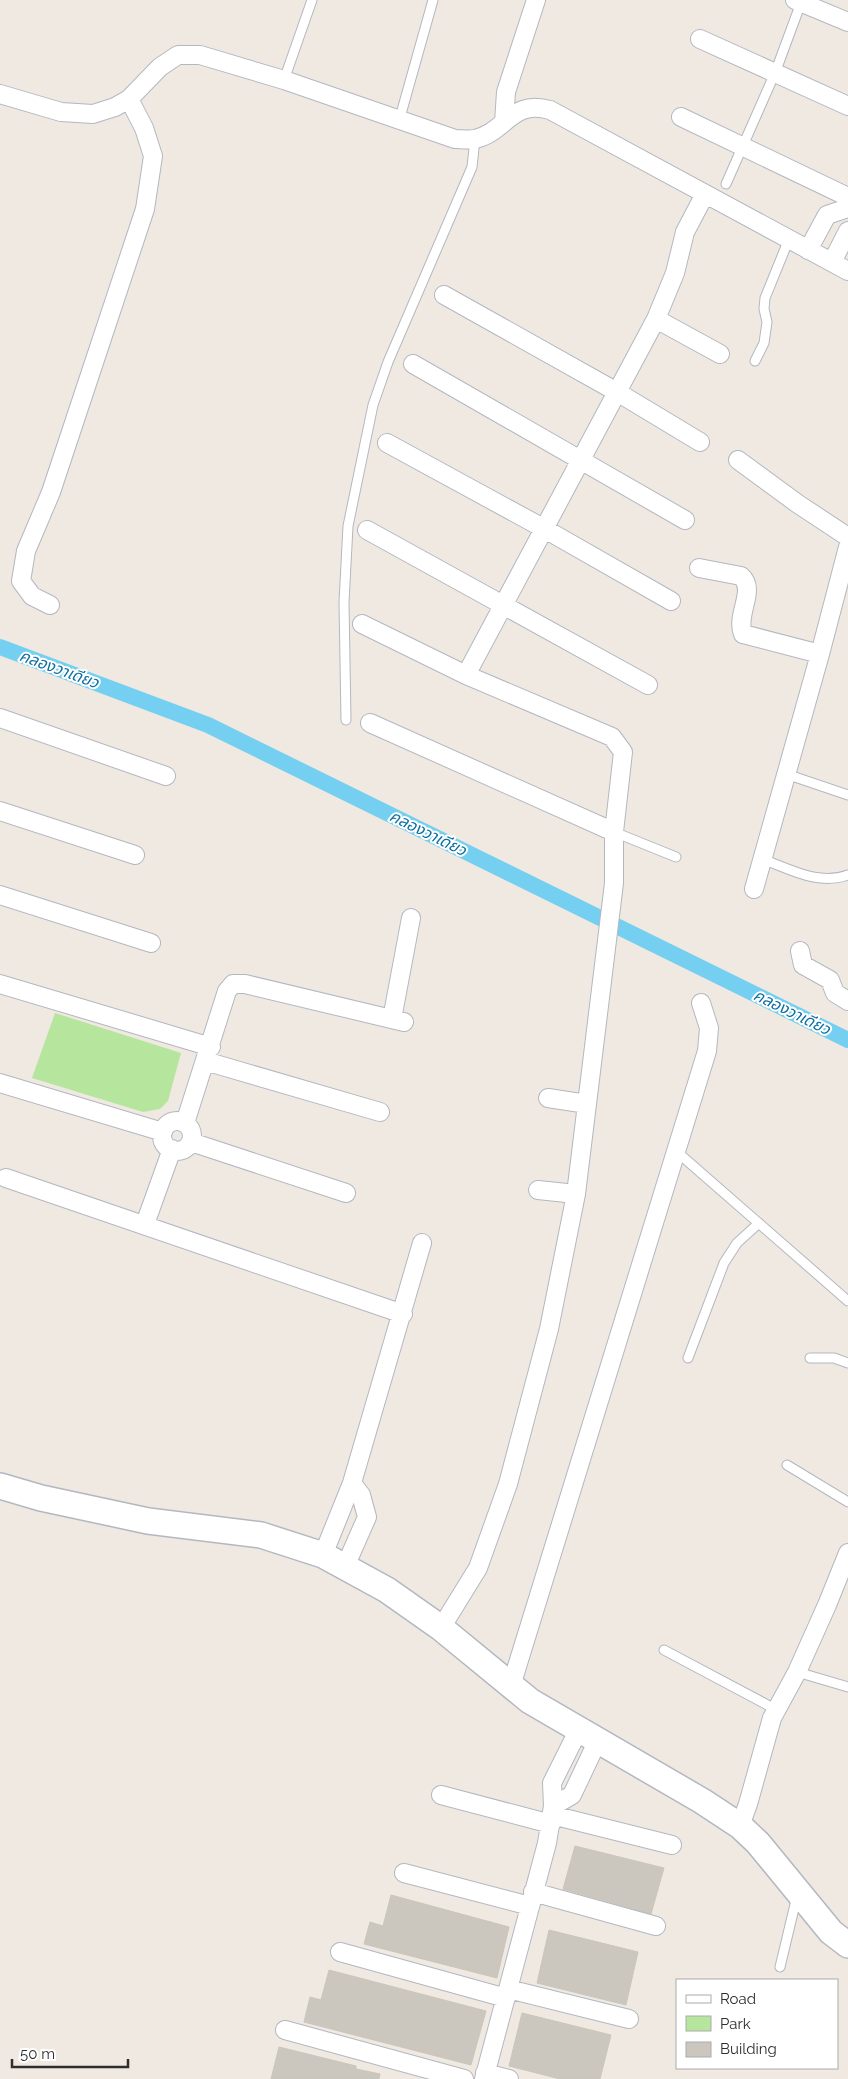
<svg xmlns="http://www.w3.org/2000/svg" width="848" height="2079" font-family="Raleway,'Noto Sans Thai',sans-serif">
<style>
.green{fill:#b6e59e}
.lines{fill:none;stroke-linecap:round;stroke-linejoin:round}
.canal{stroke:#75cff0;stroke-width:16}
.building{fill:#cbc7bf;stroke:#cbc5ba}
.lane-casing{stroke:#b4b7c1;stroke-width:11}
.street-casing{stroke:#b4b7c1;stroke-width:20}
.secondary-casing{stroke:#b4b7c1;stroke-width:28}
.lane{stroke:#fff;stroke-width:9}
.street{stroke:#fff;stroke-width:18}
.secondary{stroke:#fff;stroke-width:25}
.labels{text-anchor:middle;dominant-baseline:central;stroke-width:4;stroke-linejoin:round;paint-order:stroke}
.water-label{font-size:16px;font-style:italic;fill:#0d6fa3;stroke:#fff}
</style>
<rect width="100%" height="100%" fill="#efe9e1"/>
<!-- green -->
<path class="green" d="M55,1013l126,40 -13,48 -8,8 -17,3 -111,-34z"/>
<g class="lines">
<!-- canal -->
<path class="canal" d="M0,647l208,78 640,315"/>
</g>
<!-- building -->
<path class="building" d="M575,1846l89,22 -13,46 -88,-25z
M391,1895l118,32 -12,51 -133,-34 6,-22 13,4z
M549,1930l89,22 -12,53 -89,-22z
M329,1970l157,41 -15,54 -167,-43 6,-25 11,3z
M522,2013l89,22 -11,44h-40l-51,-13z
M279,2047l77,19v3l24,5 -1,5h-108z"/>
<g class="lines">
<defs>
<path id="lane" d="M284,80l28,-80
M399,121l34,-121
M726,184l49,-111 27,-73
M755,361l9,-18 3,-21 -3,-13 1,-11 24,-59
M346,720l-2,-118 4,-76 25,-121 15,-43 84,-195 3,-28
M786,774l62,21
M614,832l62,25
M762,859c28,10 56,27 86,16
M676,1151l172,150
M688,1358l36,-95 13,-20 22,-20
M810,1358h24l14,5
M787,1465l61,37
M664,1650l113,60
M797,1672l51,15
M780,1967l17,-71"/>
<path id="street" d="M795,0l53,22
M700,39l148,67
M0,94l61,18 32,2 22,-7 14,-8 31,-32 18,-12h22l84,25 171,59c6,0 14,1 20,0 31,-7 36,-40 75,-29l298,161
M681,117l167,80
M504,122l2,-30 30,-92
M808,250l19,-35 18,-6 3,-6
M832,262l16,-31
M444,295l173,97 83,50
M656,319l64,35
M413,364l272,156
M387,443l156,85 128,73
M738,460l60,44 50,33
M367,530l281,155
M699,568l42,8c16,14 -6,39 2,58l77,20
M50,605l-18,-9 -11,-15 5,-30 25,-59 94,-283 8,-53 -9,-28 -15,-29
M362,624l104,51 146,62 11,15 -9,80v51l-38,311 -27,135 -41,155 -30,84 -37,60
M466,675l190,-356 19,-46 10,-41 20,-38
M0,718l166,58
M370,723l244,109
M0,811l135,44
M754,889l66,-235 28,-107
M0,895l151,48
M800,951l3,14 27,15 5,13 13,8
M0,984l211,63
M392,1019l19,-101
M205,1061l175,51
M0,1083l163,49
M548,1098l39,6
M162 1136a15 15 0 1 1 30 0a15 15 0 1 1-30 0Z
M185,1123l42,-132 6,-7h12l159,38
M191,1142l155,51
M6,1178l397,136
M538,1190l38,4
M145,1224l27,-75
M323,1555l29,-72 70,-240
M345,1567l22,-50 -6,-22 -9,-12
M511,1686l196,-635 2,-23 -8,-25
M441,1795l110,29
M553,1806l19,-11 26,-55
M552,1815l120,30
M740,1826l8,-22 24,-86 25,-46 30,-67 21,-52
M404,1873l126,33
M533,1892l123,34
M340,1952l166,46
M508,1989l121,30
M285,2030l179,49
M485,2073l24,6
M484,2079l63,-236 6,-37 -1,-23 27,-54"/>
<path id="secondary" d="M0,1486l41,12 107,23 113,14 62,20 64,35 54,38 89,73 172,100 38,25 18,17 73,89 17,13"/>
</defs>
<!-- lane casing -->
<use href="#lane" class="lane-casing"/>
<!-- street casing -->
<use href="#street" class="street-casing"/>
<!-- secondary casing -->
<use href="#secondary" class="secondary-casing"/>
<!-- lane -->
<use href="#lane" class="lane"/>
<!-- street -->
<use href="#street" class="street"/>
<!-- secondary -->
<use href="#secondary" class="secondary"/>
</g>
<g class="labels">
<!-- water labels -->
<g class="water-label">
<text transform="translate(59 669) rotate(20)">คลองวาเดียว</text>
<text transform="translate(428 833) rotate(26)">คลองวาเดียว</text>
<text transform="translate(792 1012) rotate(26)">คลองวาเดียว</text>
</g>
</g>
<!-- legend -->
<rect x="676" y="1979" width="162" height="90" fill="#ffffff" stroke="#ababab"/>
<rect x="686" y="1995" width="25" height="8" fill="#ffffff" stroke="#ababab"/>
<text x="720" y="2004" font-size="15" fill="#2e2e2e">Road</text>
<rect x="686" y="2016" width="25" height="15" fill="#b6e59e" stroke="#ababab"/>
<text x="720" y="2029" font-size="15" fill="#2e2e2e">Park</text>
<rect x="686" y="2042" width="25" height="15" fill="#cbc7bf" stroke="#ababab"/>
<text x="720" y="2054" font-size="15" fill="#2e2e2e">Building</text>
<!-- scale -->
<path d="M12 2059v8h116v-8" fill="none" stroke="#2e2e2e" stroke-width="2.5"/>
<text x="20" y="2059" font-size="15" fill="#2e2e2e" stroke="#ffffff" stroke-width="4" paint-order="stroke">50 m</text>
</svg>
